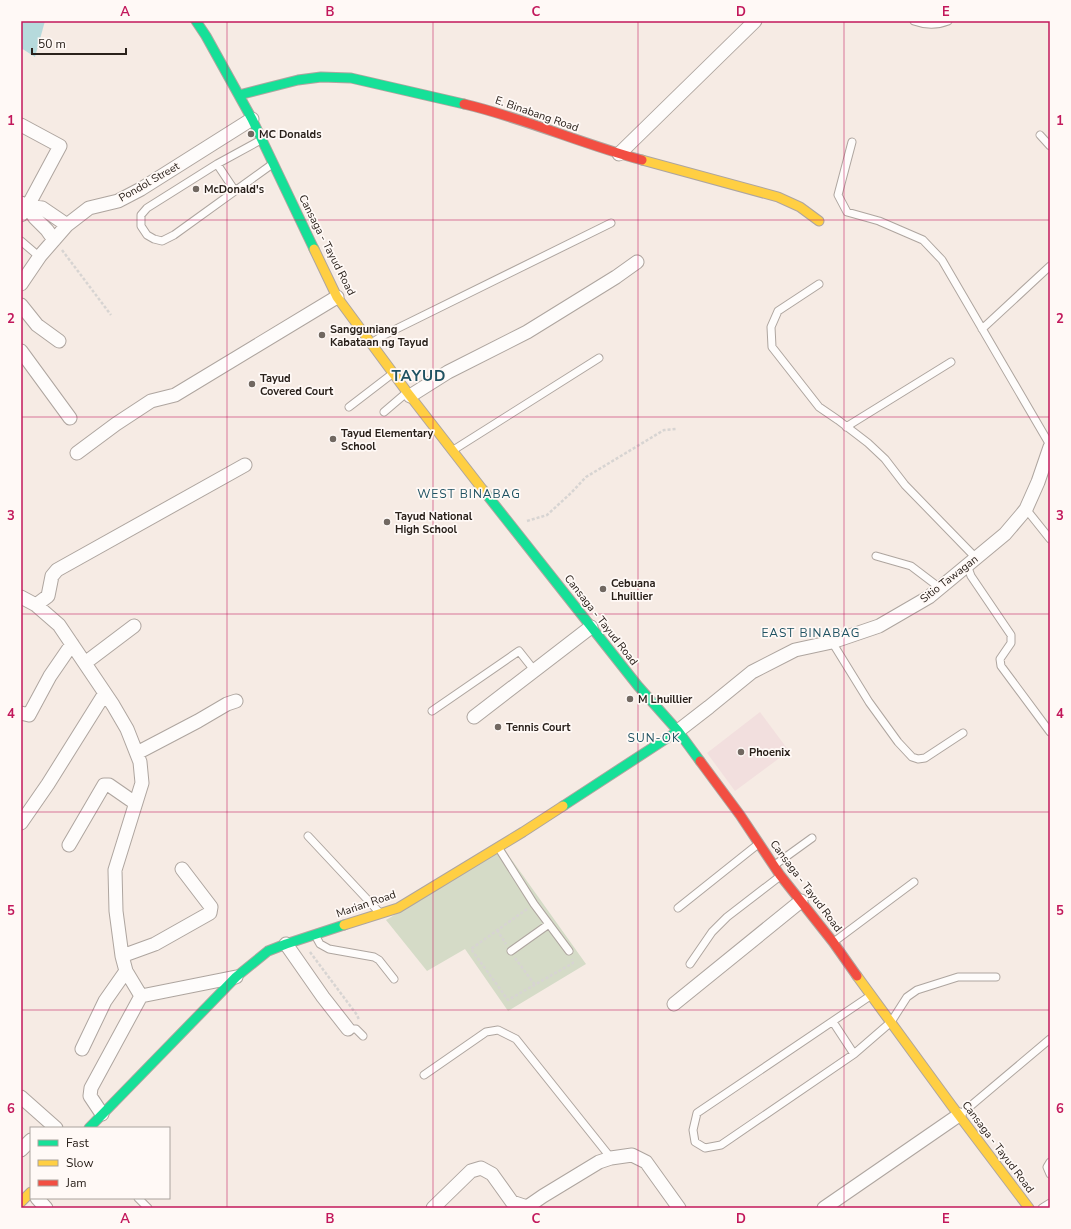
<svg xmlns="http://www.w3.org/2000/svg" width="1071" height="1229" font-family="'Nunito Sans',sans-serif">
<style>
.commercial{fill:#f2dfde}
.green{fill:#d5dbc7}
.water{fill:#b6dadc}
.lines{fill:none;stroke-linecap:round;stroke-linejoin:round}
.lane-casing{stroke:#aea59f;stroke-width:9}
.street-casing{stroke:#aea59f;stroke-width:15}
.fast-casing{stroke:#aea59f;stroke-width:11}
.slow-casing{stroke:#aea59f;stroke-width:11}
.jam-casing{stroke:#aea59f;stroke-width:11}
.path{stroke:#d7d4d2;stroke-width:2.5;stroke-dasharray:3 2;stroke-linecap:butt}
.lane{stroke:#fefcfb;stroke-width:7}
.street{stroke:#fefcfb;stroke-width:13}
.fast{stroke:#16e098;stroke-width:9}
.slow{stroke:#ffcf43;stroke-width:9}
.jam{stroke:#f24e42;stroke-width:9}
.grid{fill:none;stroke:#c2185b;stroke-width:1;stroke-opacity:0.55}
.poi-dot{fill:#716861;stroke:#fff9f6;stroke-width:1.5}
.labels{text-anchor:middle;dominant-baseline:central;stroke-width:3.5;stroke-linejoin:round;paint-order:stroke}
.street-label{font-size:11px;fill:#2a211b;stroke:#fff9f6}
.poi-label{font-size:11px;font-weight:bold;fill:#2a211b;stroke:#fff9f6;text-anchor:start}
.neighbourhood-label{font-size:12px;letter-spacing:1px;fill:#1f5262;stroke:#fff9f6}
.district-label{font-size:15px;font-weight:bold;letter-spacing:1px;fill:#1f5262;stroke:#fff9f6}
.neatline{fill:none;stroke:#c2185b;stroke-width:1.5}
.grid-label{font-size:13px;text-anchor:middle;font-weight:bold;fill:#c2185b}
</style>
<rect width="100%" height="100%" fill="#f6ebe4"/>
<!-- commercial -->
<path class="commercial" d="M760,712l29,39 -54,40 -28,-38z"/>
<!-- green -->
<path class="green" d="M504,849l82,115 -78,47 -43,-62 -38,22 -41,-51z"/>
<!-- water -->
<path class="water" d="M21,21h24l-10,36 -14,-9z"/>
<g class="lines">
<defs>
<path id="lane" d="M914,21c11,4 24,4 34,0
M1040,135l10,11
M259,141l-42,23 -70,44 -6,7v11l6,9 7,4 8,2 12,-6 97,-70
M852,142l-14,53 9,17 32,9 44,19 19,20 108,185
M217,164l18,27
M21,241l14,12 5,3
M819,284l-41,27 -7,16 1,20 47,60 19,13 30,23 17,16 20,26 71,73
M982,329l68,-63
M373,342l11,-7 227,-112
M349,407l43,-33
M384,412l21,-18
M846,427l105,-65
M455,449l144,-91
M1026,509l24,30
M876,556l35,10 29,22
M967,565l4,11 40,59v8l-11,16 1,7 49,66
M832,642l37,60 29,40 14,15 6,2 7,-1 38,-25
M432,711l87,-60 15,19
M308,836l71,76
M498,847l36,57 35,47
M776,864l36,-26
M678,908l79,-63
M315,935l5,9 9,5 45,8 5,3 15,19
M835,941l79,-59
M511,951l38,-27
M690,964l22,-32 15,-15 52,-40
M870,996l-173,117 -4,17 2,12 10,6 16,-3 133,-91 37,-32 16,-25 10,-7 41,-13h38
M833,1022l21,32
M348,1029h8l7,7
M424,1075l62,-43 12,-2 18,9 95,119
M961,1114l89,-75
M1050,1162l-3,5 3,7
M138,1198l10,10
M1042,1208l8,-5"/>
<path id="street" d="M21,125l39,21 -29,54 -10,15
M619,154l136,-133
M21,203l6,3 15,2 25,17
M27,206l8,12 12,12 7,10
M21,284l19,-28 27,-31 22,-17 29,-7 23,-12 111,-70
M21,305l16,20 22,16
M21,351l49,67
M410,396l38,-24 79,-40 89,-55 21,-15
M77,453l39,-29 35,-23 24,-6 162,-98
M21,597l15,8 23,20 54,80 14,24 13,33 2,21 -27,87 1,41 6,45 4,15 15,25
M36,605l12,-9 4,-20 5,-6 188,-105
M85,663l49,-37
M21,713l8,2 21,-39 22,-32
M474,717l117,-90
M678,731l31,-24 43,-35 43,-22 37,-8 47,-16 50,-29 76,-63 17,-20 4,-5 12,-27 12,-35
M137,753l61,-32 29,-17 9,-3
M21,823l27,-39 57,-91
M69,845l35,-60h5l26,18
M286,944l37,53 25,32
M122,956l33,-12 55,-31 1,-6 -29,-38
M674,1004l127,-103
M82,1049l23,-48 21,-30
M21,1097l35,31
M102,1114l-12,-18 1,-8 50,-92 95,-19
M21,1150l10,-10
M37,1198l9,10
M433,1208l38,-37 10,-3 11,6 20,28 15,5 16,-11 56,-34 12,-4 21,-3 14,7 33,46
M824,1208l135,-93"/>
<path id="fast" d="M196,21l10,15 46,83 62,130
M239,95l59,-15 23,-3 30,1 113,26
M483,490l155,196 40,45 22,30
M563,806l115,-75
M89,1128l147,-151 32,-26 18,-7 58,-19"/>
<path id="slow" d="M642,160l136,37 22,10 19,14
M314,249l23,48 70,95 76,98
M344,925l54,-17 125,-76 40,-26
M857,976l95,130 77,102
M21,1202l10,-10"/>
<path id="jam" d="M464,104c60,14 118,40 178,56
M700,761l40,54 40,60 53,67 24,34"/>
</defs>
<!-- lane casing -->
<use href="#lane" class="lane-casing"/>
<!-- street casing -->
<use href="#street" class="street-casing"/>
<!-- fast casing -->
<use href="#fast" class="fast-casing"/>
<!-- slow casing -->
<use href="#slow" class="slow-casing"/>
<!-- jam casing -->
<use href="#jam" class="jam-casing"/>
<!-- path -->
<path class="path" d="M62,250l49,65
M527,521l20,-6 24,-22 15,-16 78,-47 13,-1
M527,909l-56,40 37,51 65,-37 -1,-4
M497,930l9,14
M310,952l47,63 2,5
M515,958l20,27"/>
<!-- lane -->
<use href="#lane" class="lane"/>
<!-- street -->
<use href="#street" class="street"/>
<!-- fast -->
<use href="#fast" class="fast"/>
<!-- slow -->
<use href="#slow" class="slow"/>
<!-- jam -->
<use href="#jam" class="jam"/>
</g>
<!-- grid -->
<path class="grid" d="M227,21v1187M433,21v1187M638,21v1187M844,21v1187M21,220h1029M21,417h1029M21,614h1029M21,812h1029M21,1010h1029"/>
<!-- markers -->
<g class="poi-dot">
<circle cx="251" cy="134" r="4"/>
<circle cx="196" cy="189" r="4"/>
<circle cx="322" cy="335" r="4"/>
<circle cx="252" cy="384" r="4"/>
<circle cx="333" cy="439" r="4"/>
<circle cx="387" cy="522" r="4"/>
<circle cx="603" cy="589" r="4"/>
<circle cx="630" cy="699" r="4"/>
<circle cx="498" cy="727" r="4"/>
<circle cx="741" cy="752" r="4"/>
</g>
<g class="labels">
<!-- street labels -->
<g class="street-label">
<text transform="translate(537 114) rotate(19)">E. Binabang Road</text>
<text transform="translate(149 182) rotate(-30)">Pondol Street</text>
<text transform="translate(327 245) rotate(63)">Cansaga - Tayud Road</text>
<text transform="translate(949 579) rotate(-38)">Sitio Tawagan</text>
<text transform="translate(601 620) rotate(52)">Cansaga - Tayud Road</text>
<text transform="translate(806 886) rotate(53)">Cansaga - Tayud Road</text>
<text transform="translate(366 904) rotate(-19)">Marian Road</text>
<text transform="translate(998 1147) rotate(53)">Cansaga - Tayud Road</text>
</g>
<!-- poi labels -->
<g class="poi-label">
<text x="259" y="134">MC Donalds</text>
<text x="204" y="189">McDonald's</text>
<text x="330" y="329">Sangguniang<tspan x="330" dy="13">Kabataan ng Tayud</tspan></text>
<text x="260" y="378">Tayud<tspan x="260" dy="13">Covered Court</tspan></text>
<text x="341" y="433">Tayud Elementary<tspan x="341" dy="13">School</tspan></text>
<text x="395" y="516">Tayud National<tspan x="395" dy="13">High School</tspan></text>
<text x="611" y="583">Cebuana<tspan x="611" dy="13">Lhuillier</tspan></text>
<text x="638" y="699">M Lhuillier</text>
<text x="506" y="727">Tennis Court</text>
<text x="749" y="752">Phoenix</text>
</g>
<!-- neighbourhood labels -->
<g class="neighbourhood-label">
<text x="469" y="494">WEST BINABAG</text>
<text x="811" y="633">EAST BINABAG</text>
<text x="654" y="738">SUN-OK</text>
</g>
<!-- district labels -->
<g class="district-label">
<text x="419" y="376">TAYUD</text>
</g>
</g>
<!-- border -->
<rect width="1071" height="1229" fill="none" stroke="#fff9f6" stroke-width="44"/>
<!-- legend -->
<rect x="30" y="1127" width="140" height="72" fill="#fff9f6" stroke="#aaa39e"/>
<rect x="38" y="1140" width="20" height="6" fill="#16e098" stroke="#aaa39e"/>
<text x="66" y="1147" font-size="12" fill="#2a211b">Fast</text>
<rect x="38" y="1160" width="20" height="6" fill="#ffcf43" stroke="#aaa39e"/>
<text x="66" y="1167" font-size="12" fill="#2a211b">Slow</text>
<rect x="38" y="1180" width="20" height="6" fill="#f24e42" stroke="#aaa39e"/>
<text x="66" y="1187" font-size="12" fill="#2a211b">Jam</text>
<!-- scale -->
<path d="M32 48v6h94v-6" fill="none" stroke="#2a211b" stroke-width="2"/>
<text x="38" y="48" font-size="12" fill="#2a211b" stroke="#fff9f6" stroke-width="3" paint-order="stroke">50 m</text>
<rect x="22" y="22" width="1027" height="1185" class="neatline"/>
<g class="grid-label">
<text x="125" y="16">A</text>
<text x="330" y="16">B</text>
<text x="536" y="16">C</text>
<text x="741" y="16">D</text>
<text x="946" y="16">E</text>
<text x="11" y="125">1</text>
<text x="1060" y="125">1</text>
<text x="11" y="323">2</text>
<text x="1060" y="323">2</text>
<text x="11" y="520">3</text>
<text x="1060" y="520">3</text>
<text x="11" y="718">4</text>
<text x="1060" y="718">4</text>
<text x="11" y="915">5</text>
<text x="1060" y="915">5</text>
<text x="11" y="1113">6</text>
<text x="1060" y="1113">6</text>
<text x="125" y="1223">A</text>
<text x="330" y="1223">B</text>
<text x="536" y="1223">C</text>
<text x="741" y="1223">D</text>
<text x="946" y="1223">E</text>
</g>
</svg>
